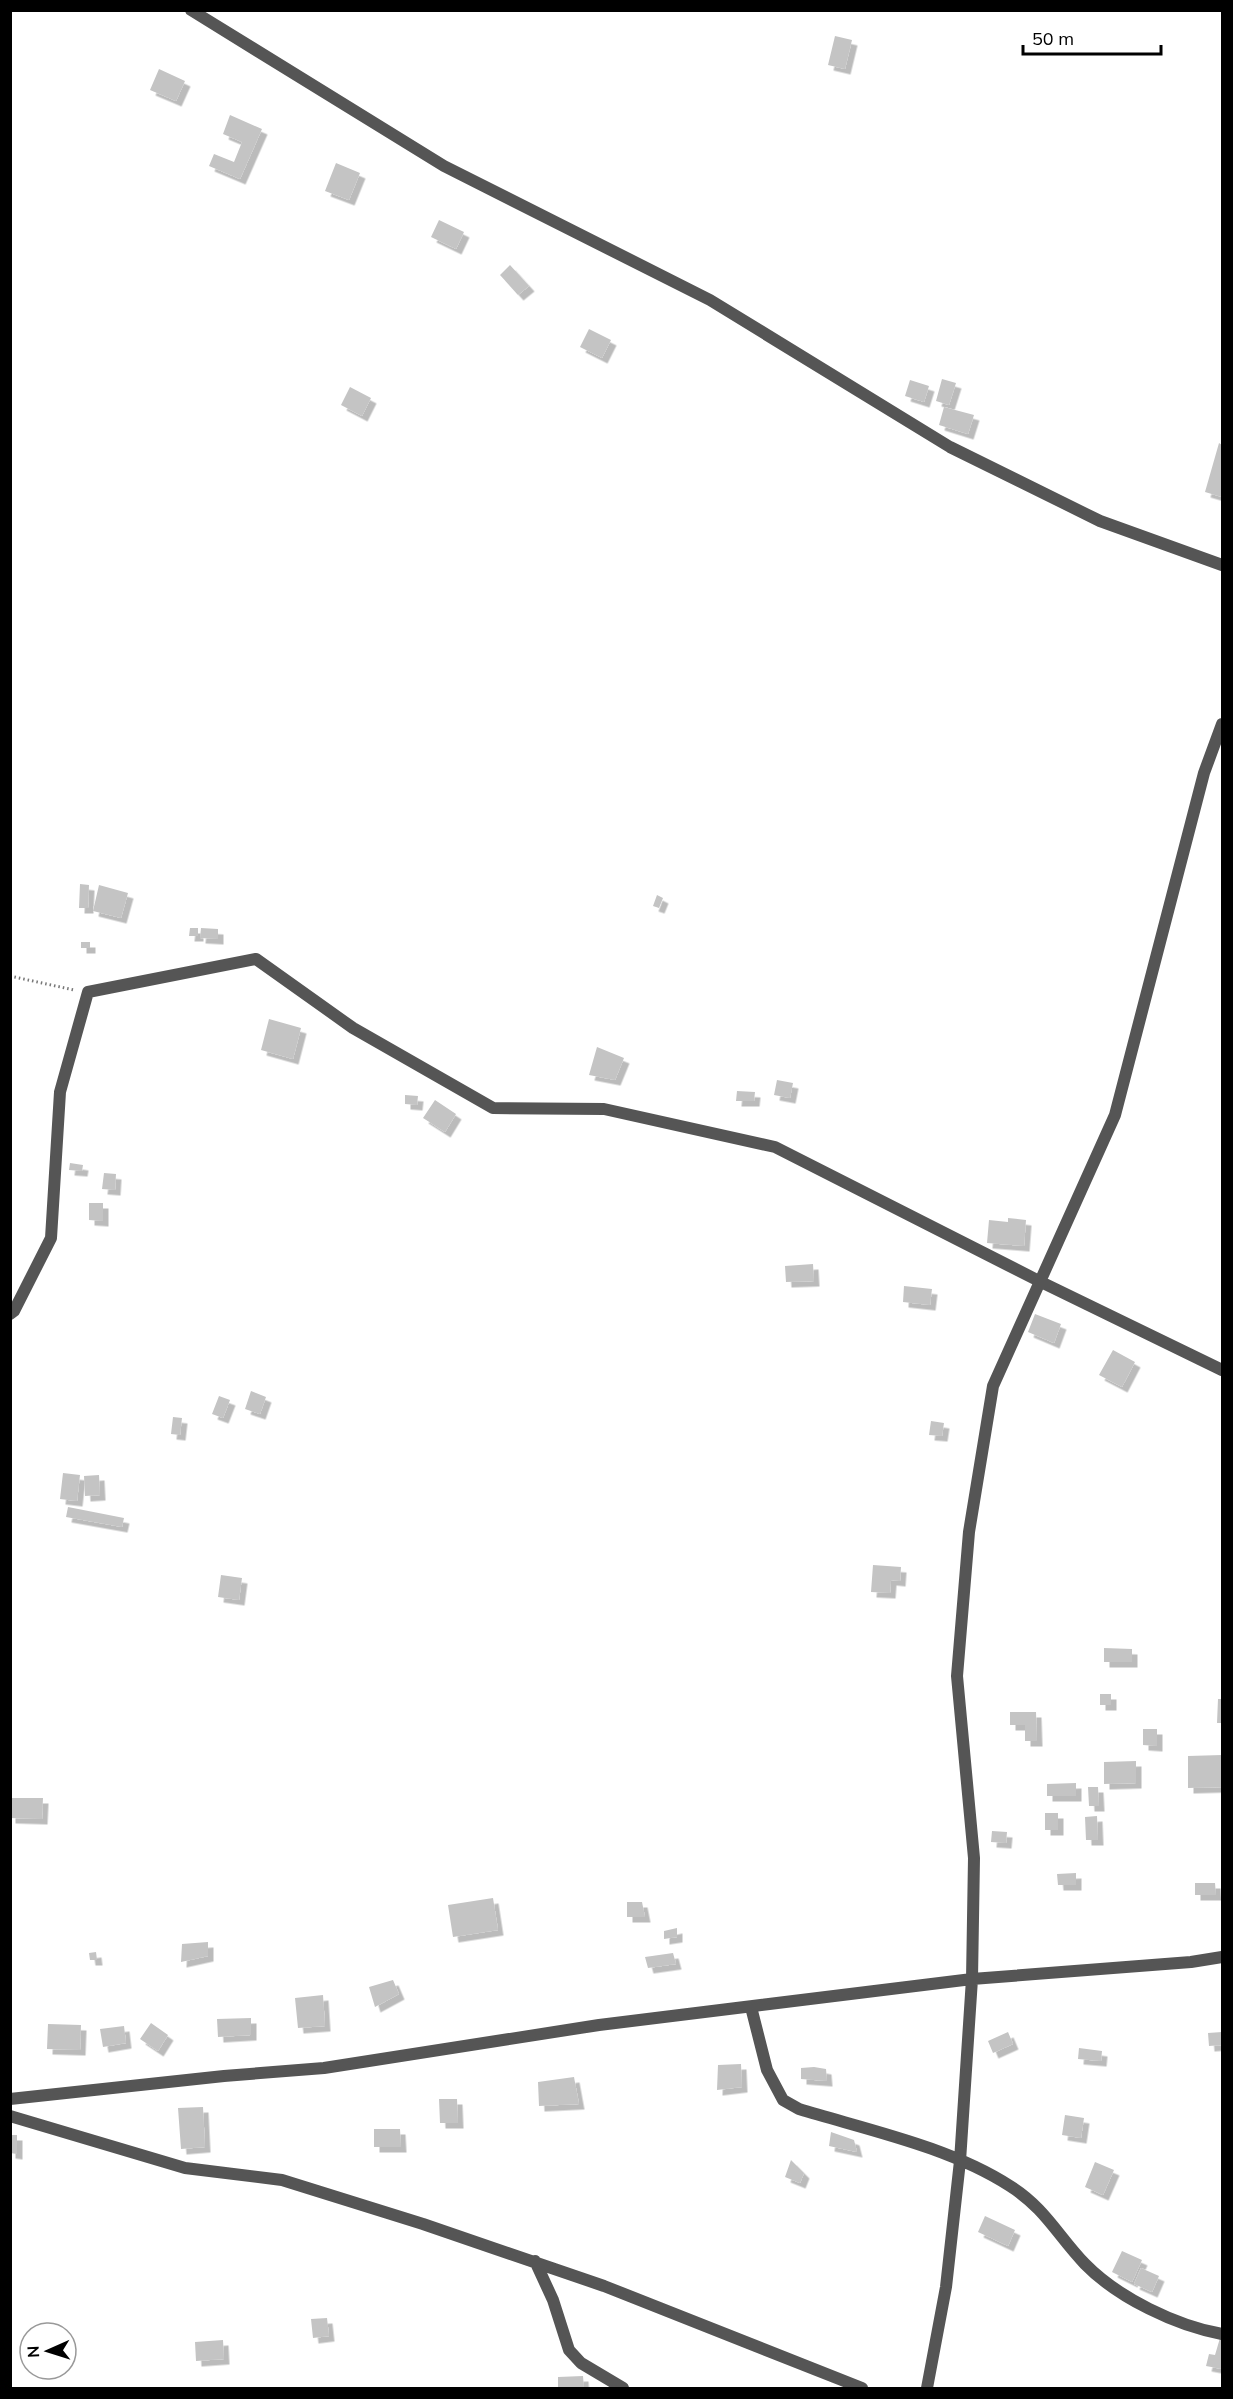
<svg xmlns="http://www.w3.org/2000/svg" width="1233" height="2399" font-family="Mulish,sans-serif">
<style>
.building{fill:#c4c4c4;filter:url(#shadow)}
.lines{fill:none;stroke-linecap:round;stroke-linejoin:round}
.path{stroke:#777;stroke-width:3;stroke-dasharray:1.5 3;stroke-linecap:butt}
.street{stroke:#555;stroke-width:12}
</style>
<defs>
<filter id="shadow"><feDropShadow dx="5.5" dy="5.5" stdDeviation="0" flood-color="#0004"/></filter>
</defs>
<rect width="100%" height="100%" fill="#fff"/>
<!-- building -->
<path class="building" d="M835,36l17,4 -7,29 -17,-4z
M159,69l26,12 -9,20 -26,-11z
M230,115l32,14 -22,50 -31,-13 5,-12 20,8 8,-20 -19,-8z
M336,163l24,10 -11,27 -24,-9z
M439,220l25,12 -8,17 -25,-12z
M510,265l19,21 -11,9 -18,-20z
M589,329l22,11 -9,18 -22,-11z
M942,379l14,4 -7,22 -13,-4z
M910,380l19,6 -5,16 -19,-6z
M350,387l21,11 -9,18 -21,-11z
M944,407l30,8 -6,19 -29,-9z
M1219,443l3,2v52l-17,-5z
M80,884l9,1 -1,23h-9z
M99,885l29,8 -7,25 -28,-7z
M657,895l6,3 -4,10 -6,-2z
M190,928h8v8h-9z
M201,928l17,1v10l-18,-1z
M81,942h9v6h-9z
M269,1019l32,9 -8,31 -32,-9z
M597,1047l27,11 -9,22 -26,-5z
M777,1080l16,3 -3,15 -16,-3z
M737,1091l18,1 -1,9h-18z
M405,1095l13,1 -1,9 -12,-1z
M435,1100l21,14 -11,18 -22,-14z
M70,1163l13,2 -1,6 -13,-1z
M104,1173l12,1 -1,16 -13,-1z
M89,1203h14v18l-14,-1z
M1008,1218l18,2 -2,26 -37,-3 2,-23 19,2z
M813,1264l1,17 -28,1 -1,-16z
M904,1286l28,3 -2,16 -27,-3z
M1035,1314l26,10 -7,19 -26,-11z
M1113,1350l22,12 -13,25 -23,-12z
M251,1391l15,6 -6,17 -15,-5z
M219,1396l11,4 -7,18 -11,-4z
M173,1417l9,1 -2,17 -9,-1z
M931,1421l13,2 -2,13 -13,-1z
M63,1473l17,2 -3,26 -17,-2z
M99,1475l1,20 -15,1 -1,-20z
M68,1507l56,11 -2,9 -56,-10z
M873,1565l28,2 -1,14 -9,-1 -1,13 -19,-1z
M221,1575l21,3 -3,22 -21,-3z
M1104,1648l28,1v13h-28z
M1100,1694h11v11h-11z
M1218,1699h4v24h-5z
M1010,1712h26l1,29h-12v-16h-15z
M1143,1729h14v17l-14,-1z
M1222,1755v32l-34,1v-32z
M1136,1761v22l-32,1v-22z
M1076,1783v13h-29v-12z
M1088,1787h10l1,19h-10z
M10,1798h33l-1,21 -32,-1z
M1045,1813h13v17h-13z
M1097,1816l1,24h-12l-1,-23z
M992,1831l15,1 -1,11 -15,-1z
M1076,1873v12h-18l-1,-11z
M1195,1883h20l1,12h-21z
M493,1898l5,32 -45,7 -5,-32z
M627,1902h15l3,15h-18z
M677,1928v9l-13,2v-8z
M208,1942v14l-27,6 1,-18z
M96,1952l1,8h-7l-1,-7z
M673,1953l3,11 -28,4 -3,-11z
M393,1980l6,14 -24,13 -6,-20z
M323,1995l2,31 -27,2 -3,-30z
M251,2018v17l-33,2 -1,-18z
M151,2023l17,12 -10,16 -18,-12z
M48,2024l33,1 -1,25 -33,-1z
M124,2026l2,17 -23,4 -3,-18z
M1008,2032l5,12 -20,9 -5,-12z
M1222,2032v13l-13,1 -1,-13z
M1079,2048l23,3 -1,10 -23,-2z
M741,2064l1,23 -25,3 1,-25z
M814,2067l12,2 1,12 -26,-2v-11z
M574,2077l5,27 -40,2 -1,-24z
M439,2099h18l1,24h-18z
M203,2107l2,40 -24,2 -3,-41z
M1065,2115l19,3 -3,20 -19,-3z
M374,2129h26l1,18h-27z
M831,2132l23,8 3,12 -28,-6z
M10,2135h7v19l-7,-1z
M791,2160l13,13 -4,10 -15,-6z
M1095,2162l19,8 -11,25 -18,-8z
M985,2216l30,14 -7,16 -30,-14z
M1122,2251l20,9 -10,22 -20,-10z
M1141,2268l18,8 -7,16 -18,-8z
M327,2318l2,18 -16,2 -2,-19z
M1220,2338l2,1v30l-16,-3 3,-12 6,1z
M223,2340l1,19 -28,2 -1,-19z
M583,2376l1,12h-26v-11z"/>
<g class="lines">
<!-- path -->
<path class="path" d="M10,976l64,14"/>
<!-- street -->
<path class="street" d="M191,10l253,156 266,134 240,147 150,74 122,44
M10,1314l4,-3 37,-73 9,-146 28,-100 168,-33 97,69 140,80 111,1 171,38 266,135 181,88
M751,2007l16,63 16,30 16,9c69,21 151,38 211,77 35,22 48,50 75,78 33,34 92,62 137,70
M10,2099l214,-23 100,-8 275,-43 373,-46 219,-17 31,-5
M10,2116l175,52 97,12 141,44 181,62 258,102
M535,2261l18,39 16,50 12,13 42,25
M927,2388l19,-101 14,-126 12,-182 2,-121 -17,-182 12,-144 24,-146 122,-271 89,-342 18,-49"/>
</g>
<!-- border -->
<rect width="1233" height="2399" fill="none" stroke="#000000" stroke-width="24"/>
<!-- north arrow -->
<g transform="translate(48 2351) rotate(267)"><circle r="28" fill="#ffffff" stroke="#999999" stroke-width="1.5"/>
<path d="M0-4.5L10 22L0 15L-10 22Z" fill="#000000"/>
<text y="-9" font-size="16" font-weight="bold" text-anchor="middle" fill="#000000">N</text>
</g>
<!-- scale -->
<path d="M1023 45v9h138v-9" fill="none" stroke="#000000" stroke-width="3"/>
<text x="1032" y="45" font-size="18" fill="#000000" stroke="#ffffff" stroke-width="4.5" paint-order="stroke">50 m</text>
</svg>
